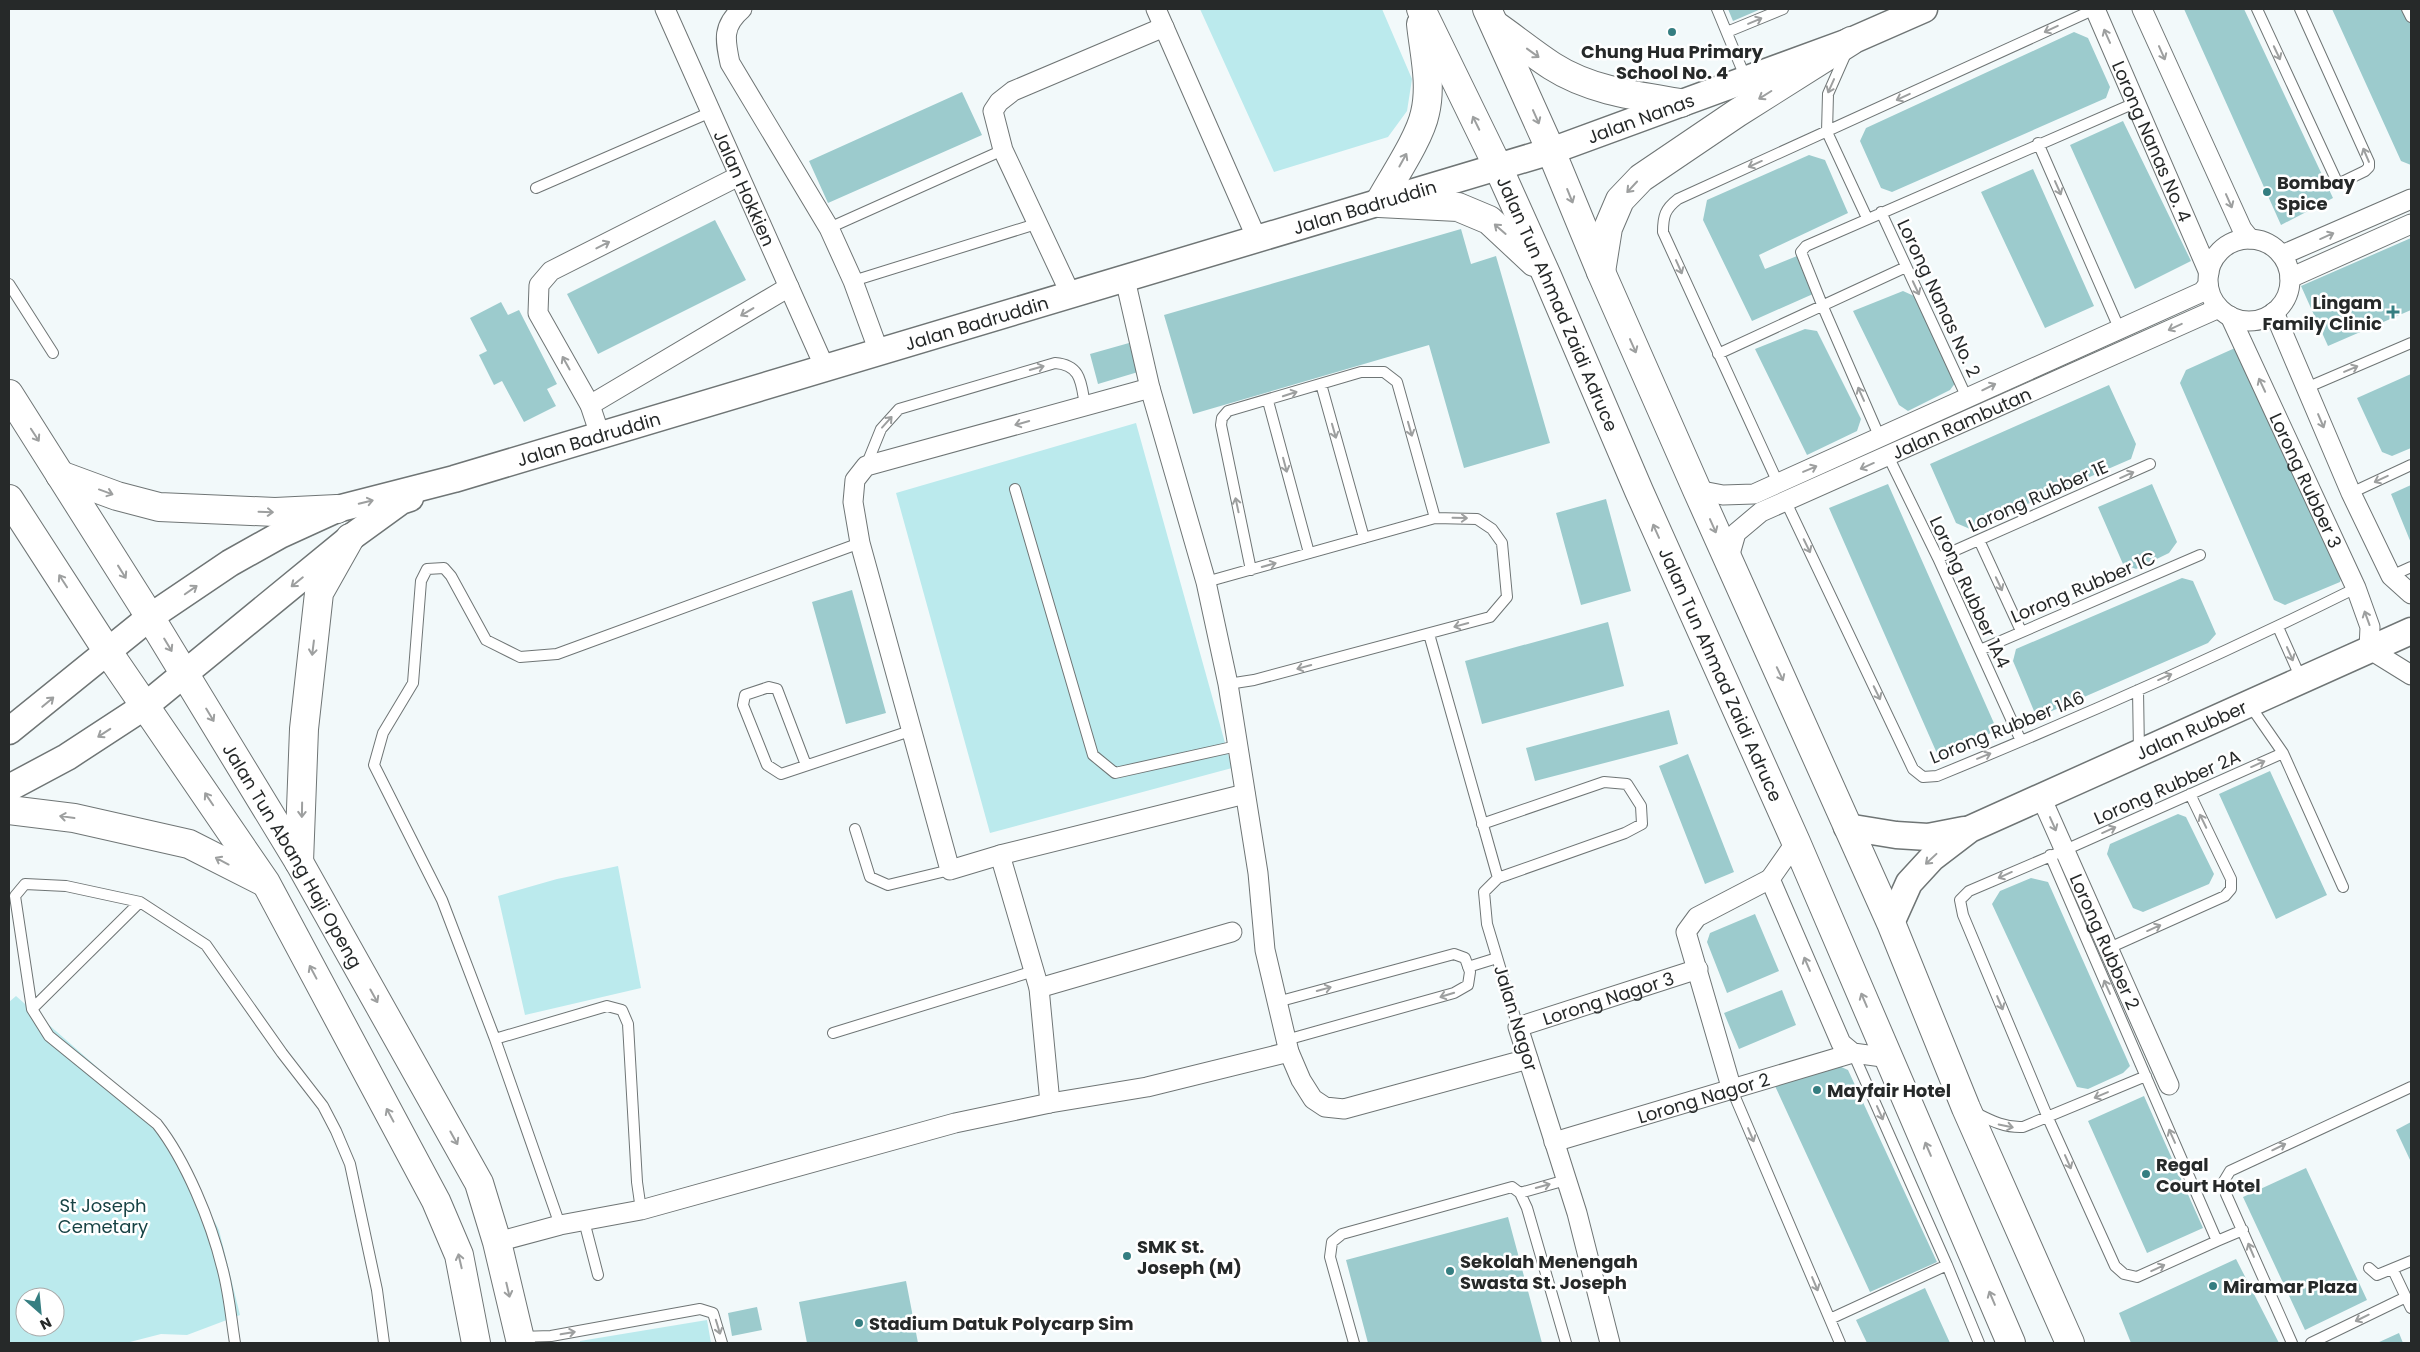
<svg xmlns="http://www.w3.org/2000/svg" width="2420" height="1352" font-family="Poppins,sans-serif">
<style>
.green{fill:#bbeaed;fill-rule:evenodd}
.building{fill:#9ccbcd}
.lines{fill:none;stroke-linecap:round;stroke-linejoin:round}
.lane-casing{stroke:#6f7575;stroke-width:12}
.street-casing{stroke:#6f7575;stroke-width:21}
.secondary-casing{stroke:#6f7575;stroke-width:29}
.primary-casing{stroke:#6f7575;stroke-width:30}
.lane{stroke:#fff;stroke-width:10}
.street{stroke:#fff;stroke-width:19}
.secondary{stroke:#fff;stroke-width:26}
.primary{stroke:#fff;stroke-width:28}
.oneway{stroke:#9d9f9f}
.poi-dot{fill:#357e81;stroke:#fff;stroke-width:2}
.labels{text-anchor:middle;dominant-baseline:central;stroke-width:5;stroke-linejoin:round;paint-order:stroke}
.poi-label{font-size:18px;font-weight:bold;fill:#262929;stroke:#fff;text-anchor:start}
.street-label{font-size:18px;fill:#262929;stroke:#fff}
.park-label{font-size:18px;fill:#174345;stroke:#fff}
</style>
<rect width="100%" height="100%" fill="#f2f9fa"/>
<!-- green -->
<path class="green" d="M1200,9h182l30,70 -5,32 -19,26 -114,35z
M1136,423l96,345 -242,65 -94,-340z
M618,866l23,122 -116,27 -27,-119 59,-17z
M16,996l147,129 56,105 21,85 -53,20 -26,-1 -35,9h-117v-341zM25,1297h30v30h-30z
M707,1320l4,23h-131v-2z"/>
<!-- building -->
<path class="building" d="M1728,9h33l-28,12z
M2184,9h60l89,189 -52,27z
M2332,9h72l7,16v140l-10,-4z
M2074,32l14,6 22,49 -4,11 -214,94 -11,-4 -21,-47 6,-13z
M962,92l20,43 -154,68 -19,-42z
M2123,121l68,140 -56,28 -65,-144z
M1809,155l16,5 23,53 -89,42 6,14 32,-13 16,38 -61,27 -49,-101 4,-20z
M2033,169l61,137 -49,22 -64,-136z
M715,220l31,60 -148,74 -31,-60z
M1461,229l10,35 25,-8 54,187 -86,25 -35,-123 -236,69 -29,-99z
M2411,238v72l-83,36 -27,-60z
M1903,291l11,5 42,86 -6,8 -42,21 -9,-6 -46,-94z
M501,302l7,13 11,-5 38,74 -10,5 9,17 -32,16 -22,-41 -8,4 -15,-30 8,-4 -17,-33z
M1805,329l12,2 44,88 -4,12 -50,24 -52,-106z
M1129,343l9,29 -40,12 -8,-30z
M2235,348l108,224 -3,10 -55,23 -11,-5 -94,-217 6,-13z
M2411,374v74l-19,8 -10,-4 -25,-54z
M2109,385l27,59 -5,15 -161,70 -14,-6 -26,-59z
M1888,484l109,246 -58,28 -110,-250z
M2152,484l25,58 -8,11 -33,16 -13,-5 -25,-57z
M2411,485v58l-20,-49z
M1606,499l25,92 -50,14 -25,-92z
M2182,578l11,3 23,53 -8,9 -163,71 -11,-3 -21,-50 3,-12z
M852,590l34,123 -40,11 -34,-122z
M1608,622l16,64 -142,38 -17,-63z
M1669,710l9,34 -143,37 -9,-33z
M1688,754l46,118 -29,12 -46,-118z
M2270,771l57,124 -51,24 -57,-125z
M2178,814l8,3 28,57 -5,10 -66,28 -10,-4 -26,-54 3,-10z
M2031,878l17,4 82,184 -7,7 -35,16 -11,-2 -85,-183 8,-13z
M1755,914l24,57 -52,22 -20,-51 3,-9z
M1782,990l14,35 -57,24 -15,-36z
M1830,1062l18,8 89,192 -67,30 -95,-206z
M2144,1096l59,132 -56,25 -59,-132z
M2411,1122v40l-15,-32z
M2306,1168l61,132 -62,30 -62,-133z
M1508,1217l34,126h-174l-22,-83z
M2236,1259l43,84h-148l-12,-30z
M906,1281l12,62h-111l-8,-41z
M1925,1288l25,55h-83l-11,-23z
M757,1307l5,23 -30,6 -4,-23z
M2399,1333l4,10h-26z"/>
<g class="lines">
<defs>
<path id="lane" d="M1717,9l29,70
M2257,9l81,175 27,-13 4,-4v-5l-69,-153
M2407,9l4,8
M1727,32l56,-23
M1847,51l-19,43 -1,38 40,86
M2038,143l81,185
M536,188l175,-76
M1881,212l86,186
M829,228l174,-78
M853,281l183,-57
M9,284l44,69
M1718,354l188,-87
M1321,384l43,154
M2306,388l105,-45
M1268,401l41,152
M1880,438l-57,-131 -22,-55 5,-6 331,-144
M1888,456l50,102 83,183
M866,466l15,-37 18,-20 156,-46c27,2 26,21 30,42
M1778,483l-115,-251c0,-16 2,-23 15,-33l417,-190
M1015,489l78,266 22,18 122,-27
M2351,493l60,-28
M1786,502l127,267 10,8 14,-1c142,-58 282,-120 419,-188
M1979,540l42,91
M1938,558l212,-94
M1251,570l-30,-145 1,-7 6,-7 133,-39h23l13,10 38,136
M2391,576l20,-9
M1206,582l229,-64 42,1 15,10 10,14 5,54 -17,20 -236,63 -26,4
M2278,627l24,54
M1429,634l69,244 -14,14 3,32 31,103
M1980,650l220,-95
M2138,690l1,62
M2249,704l34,49 60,134
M806,765l-29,-76 -8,-2 -24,8 -2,10 24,60 14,9 132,-44
M1482,824l122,-42 23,2 14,22 1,18 -17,9 -127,45
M855,829l15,48 18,8 62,-15
M2050,855l167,386 -80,36 -13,-3 -9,-8 -67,-148 -85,-203 -3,-15 9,-9 96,-41 218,-97
M2109,948l116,-52 6,-7v-10l-41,-85
M1468,967l29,-9
M1277,1002l177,-48 11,4 5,14 -2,13 -14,8 -168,47
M32,1009l108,-107
M833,1033l201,-62
M495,1039l112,-33 15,4 6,14 9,158 4,28
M1853,1053l94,212 32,78
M1732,1090l108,253
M1974,1112c16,8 30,16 49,15l123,-51
M1520,1193l46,-13
M584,1221l14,54
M560,1225l-65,-186 -53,-139 -68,-135 9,-32 30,-50 8,-102 6,-12 17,-1 7,8 35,64 34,17 37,-3 303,-111
M2217,1241l26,-11
M2369,1268l8,7 34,-14
M2393,1270l18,38
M1830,1319l117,-54
M520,1337l31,-1 149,-27 13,4 9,30
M235,1343c-4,-25 -6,-51 -13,-76 -11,-45 -36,-106 -65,-143l-108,-88 -17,-27 -17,-113 10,-12 41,2 74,16 66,43 76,108 41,53 13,25 14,33 27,126 7,53
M1354,1343l-24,-86 2,-15 10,-8 170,-47 8,6 7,15 39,135
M2292,1343l-66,-149 -2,-13 6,-10 181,-84
M2311,1343l95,-46"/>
<g id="street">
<path id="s1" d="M665,9l160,359"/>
<path d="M742,9c-20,17 -17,31 -12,54l99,165 24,53 26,71"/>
<path d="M1156,9l101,230"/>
<path id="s2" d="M2095,9l114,264"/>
<path d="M2142,9l100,220 8,10"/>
<circle cx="2249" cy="280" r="41"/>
<path d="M2282,255l129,-56"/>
<path d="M2290,278l121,-54"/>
<path d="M1125,279l25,109 56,194 22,102 30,189 7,77 24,102 12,28 12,19 12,8 19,2 184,-50"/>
<path d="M1071,295l-68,-145 -10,-39 6,-9 14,-11 151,-64"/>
<path d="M2274,312l77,181 40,83 20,18"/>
<path id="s3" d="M2230,316l126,272 14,39 -1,22 42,26"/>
<path d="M1150,388l-284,78 -11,14 -2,22 7,41 90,327 50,-15 245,-61"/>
<path d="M590,405l199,-118"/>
<path d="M600,435l-10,-30 -52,-92 1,-28 12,-14 188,-95"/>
<path d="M1697,490l26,5 31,-1 448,-202 6,-7"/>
<path id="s4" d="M1728,561l8,-28 25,-21 458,-204"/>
<path id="s5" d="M2041,797l128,288"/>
<path d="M1796,842l-26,37 71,164 12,10 37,5"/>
<path d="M1000,855l39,133 11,115"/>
<path d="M1039,988l193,-56"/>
<path d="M1732,1090l-46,-158 11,-15 73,-38"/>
<path id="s6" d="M1554,1142l299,-89"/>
<path d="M497,1242l63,-17 81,-15 314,-87 95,-20 97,-16 142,-35"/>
<path id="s7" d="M1610,1343l-33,-130 -59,-186 180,-58"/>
</g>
<g id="secondary">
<path id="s8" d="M9,731l141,-114 80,-54 50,-28 57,-26 117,-30 1097,-328 300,-110 73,-32"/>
<path d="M9,788l58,-31 78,-51 205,-168 51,-37 9,-3"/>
<path d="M1847,827l49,8 32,2 36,-7"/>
<path id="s9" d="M1891,923l18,-40 23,-25 38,-29 441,-198"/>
</g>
<g id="primary">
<path id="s10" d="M1421,9l77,158 49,109 92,215 157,351 215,501"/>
<path d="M1487,9l64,142 50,121 96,218 194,433 75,185 104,235"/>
<path d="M1421,24c3,29 11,60 4,89 -5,25 -33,66 -46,90l79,4 31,13 45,42"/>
<path d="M1495,25c19,13 37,28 57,41 39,25 85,30 129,37"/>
<path d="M1601,272l7,-44 12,-28 21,-22 96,-65 114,-72"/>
<path id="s11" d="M9,394l141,223 149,245 180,321 18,59 24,101"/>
<path d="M60,475l57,21 42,11 116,5 62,-3"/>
<path d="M9,499l99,153 158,231 170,318 23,54 17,88"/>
<path d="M9,810l65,8 115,26 75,38"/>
<path d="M299,862l5,-133 15,-136 31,-55"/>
</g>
</defs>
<!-- lane casing -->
<use href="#lane" class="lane-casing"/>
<!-- street casing -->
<use href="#street" class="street-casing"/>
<!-- secondary casing -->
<use href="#secondary" class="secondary-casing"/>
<!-- primary casing -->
<use href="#primary" class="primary-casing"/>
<!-- lane -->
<use href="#lane" class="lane"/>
<!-- street -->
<use href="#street" class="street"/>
<!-- secondary -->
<use href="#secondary" class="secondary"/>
<!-- primary -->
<use href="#primary" class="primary"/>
</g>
<!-- one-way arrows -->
<defs><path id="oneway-shaft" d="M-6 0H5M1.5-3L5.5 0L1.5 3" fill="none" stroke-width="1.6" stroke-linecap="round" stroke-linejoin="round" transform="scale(1.25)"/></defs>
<g class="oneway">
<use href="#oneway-shaft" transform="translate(1755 21) rotate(-23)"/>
<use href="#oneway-shaft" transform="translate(2051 29) rotate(155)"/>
<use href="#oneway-shaft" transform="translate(2107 36) rotate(-114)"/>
<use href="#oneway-shaft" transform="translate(1533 53) rotate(36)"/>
<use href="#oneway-shaft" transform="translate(2162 53) rotate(66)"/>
<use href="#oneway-shaft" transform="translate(2277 53) rotate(65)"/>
<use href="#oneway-shaft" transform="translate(1831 86) rotate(114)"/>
<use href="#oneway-shaft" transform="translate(1765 95) rotate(148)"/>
<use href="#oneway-shaft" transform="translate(1903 97) rotate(155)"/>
<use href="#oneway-shaft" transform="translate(1536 117) rotate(66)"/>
<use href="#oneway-shaft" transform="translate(1476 123) rotate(-116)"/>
<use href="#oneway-shaft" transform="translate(2366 155) rotate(-113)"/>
<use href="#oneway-shaft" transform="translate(1403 160) rotate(-61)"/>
<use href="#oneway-shaft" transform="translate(1755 164) rotate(156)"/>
<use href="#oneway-shaft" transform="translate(1632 187) rotate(133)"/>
<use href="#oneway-shaft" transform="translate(2058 188) rotate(66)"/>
<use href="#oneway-shaft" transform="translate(1570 196) rotate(68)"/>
<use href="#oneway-shaft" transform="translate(2229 201) rotate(66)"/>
<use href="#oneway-shaft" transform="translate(1500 229) rotate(-139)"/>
<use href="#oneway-shaft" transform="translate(2327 236) rotate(-24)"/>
<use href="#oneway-shaft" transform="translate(603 245) rotate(-27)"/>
<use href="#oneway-shaft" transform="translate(1679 267) rotate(66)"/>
<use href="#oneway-shaft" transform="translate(1916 288) rotate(65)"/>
<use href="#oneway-shaft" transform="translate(747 312) rotate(149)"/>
<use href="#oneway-shaft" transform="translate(2175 327) rotate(155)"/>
<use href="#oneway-shaft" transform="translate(1633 346) rotate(66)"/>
<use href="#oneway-shaft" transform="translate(566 363) rotate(-119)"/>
<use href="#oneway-shaft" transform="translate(1037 368) rotate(-16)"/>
<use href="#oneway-shaft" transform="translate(2351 369) rotate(-23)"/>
<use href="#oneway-shaft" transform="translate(2262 385) rotate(-115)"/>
<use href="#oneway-shaft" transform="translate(1989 387) rotate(-26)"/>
<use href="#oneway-shaft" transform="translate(1290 394) rotate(-18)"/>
<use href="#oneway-shaft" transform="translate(1861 394) rotate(-114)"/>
<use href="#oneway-shaft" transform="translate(2321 421) rotate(67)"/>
<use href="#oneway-shaft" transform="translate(887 422) rotate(-48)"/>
<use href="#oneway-shaft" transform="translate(1022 423) rotate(164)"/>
<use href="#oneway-shaft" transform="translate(1410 429) rotate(74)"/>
<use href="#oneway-shaft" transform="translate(1334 431) rotate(74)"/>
<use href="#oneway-shaft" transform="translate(35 435) rotate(57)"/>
<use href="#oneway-shaft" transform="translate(1285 465) rotate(75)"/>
<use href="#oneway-shaft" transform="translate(1867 466) rotate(156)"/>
<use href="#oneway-shaft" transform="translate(1810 469) rotate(-23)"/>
<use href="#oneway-shaft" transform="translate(2127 475) rotate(-24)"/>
<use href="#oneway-shaft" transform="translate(2381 479) rotate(155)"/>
<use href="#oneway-shaft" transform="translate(106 492) rotate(20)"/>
<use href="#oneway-shaft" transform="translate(366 502) rotate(-14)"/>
<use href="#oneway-shaft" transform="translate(1237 505) rotate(-102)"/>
<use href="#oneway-shaft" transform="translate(266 512) rotate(2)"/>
<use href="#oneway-shaft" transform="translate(1460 518) rotate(1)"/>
<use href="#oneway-shaft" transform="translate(1713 526) rotate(66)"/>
<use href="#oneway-shaft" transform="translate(1656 531) rotate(-114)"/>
<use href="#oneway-shaft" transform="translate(1807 546) rotate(64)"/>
<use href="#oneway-shaft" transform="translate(1269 565) rotate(-16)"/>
<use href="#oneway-shaft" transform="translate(122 572) rotate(58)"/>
<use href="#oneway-shaft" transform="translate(63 581) rotate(-123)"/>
<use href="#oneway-shaft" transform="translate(297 582) rotate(141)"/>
<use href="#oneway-shaft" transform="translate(1999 584) rotate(65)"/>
<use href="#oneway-shaft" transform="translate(191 590) rotate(-35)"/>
<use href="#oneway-shaft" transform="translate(2367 618) rotate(-110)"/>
<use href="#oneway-shaft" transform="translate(1461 625) rotate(165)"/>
<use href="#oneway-shaft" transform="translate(168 645) rotate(59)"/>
<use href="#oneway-shaft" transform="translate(313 648) rotate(97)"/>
<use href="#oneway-shaft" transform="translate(2290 654) rotate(66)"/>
<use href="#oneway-shaft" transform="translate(1304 667) rotate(165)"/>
<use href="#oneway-shaft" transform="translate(1780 674) rotate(65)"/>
<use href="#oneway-shaft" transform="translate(2165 677) rotate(-24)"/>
<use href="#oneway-shaft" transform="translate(1877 693) rotate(64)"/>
<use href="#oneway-shaft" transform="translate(48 702) rotate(-40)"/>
<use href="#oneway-shaft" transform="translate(210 715) rotate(59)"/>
<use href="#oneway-shaft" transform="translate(104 733) rotate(147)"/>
<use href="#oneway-shaft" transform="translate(1984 756) rotate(-22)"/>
<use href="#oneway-shaft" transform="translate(2258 764) rotate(-24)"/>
<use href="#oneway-shaft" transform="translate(209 799) rotate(-124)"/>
<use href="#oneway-shaft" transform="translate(302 810) rotate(91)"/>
<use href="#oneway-shaft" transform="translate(67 817) rotate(-172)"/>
<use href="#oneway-shaft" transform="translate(2203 821) rotate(-116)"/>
<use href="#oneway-shaft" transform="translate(2053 824) rotate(66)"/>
<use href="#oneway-shaft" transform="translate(2109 830) rotate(-24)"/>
<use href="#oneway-shaft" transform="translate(1931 859) rotate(137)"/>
<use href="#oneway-shaft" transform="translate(222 861) rotate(-152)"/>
<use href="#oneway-shaft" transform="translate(2005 875) rotate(156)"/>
<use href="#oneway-shaft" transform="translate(2154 928) rotate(-24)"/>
<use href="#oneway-shaft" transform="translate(1807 964) rotate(-113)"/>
<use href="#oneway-shaft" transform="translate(313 972) rotate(-118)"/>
<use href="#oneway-shaft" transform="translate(2107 987) rotate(-114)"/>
<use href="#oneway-shaft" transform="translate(1324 989) rotate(-15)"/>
<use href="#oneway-shaft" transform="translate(1447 995) rotate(163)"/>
<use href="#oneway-shaft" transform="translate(374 996) rotate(61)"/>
<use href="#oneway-shaft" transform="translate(1864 1000) rotate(-113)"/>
<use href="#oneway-shaft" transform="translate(2000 1003) rotate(67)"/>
<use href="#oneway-shaft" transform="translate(2101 1095) rotate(157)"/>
<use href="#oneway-shaft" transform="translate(1880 1113) rotate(66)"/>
<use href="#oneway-shaft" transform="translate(390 1115) rotate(-118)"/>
<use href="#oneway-shaft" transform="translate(2006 1126) rotate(12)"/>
<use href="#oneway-shaft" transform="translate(1751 1135) rotate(67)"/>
<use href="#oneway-shaft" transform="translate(2172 1136) rotate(-114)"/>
<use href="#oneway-shaft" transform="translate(454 1138) rotate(61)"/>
<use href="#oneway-shaft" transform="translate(2279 1147) rotate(-26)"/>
<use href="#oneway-shaft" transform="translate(1928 1149) rotate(-113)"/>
<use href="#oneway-shaft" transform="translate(2068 1162) rotate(66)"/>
<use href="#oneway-shaft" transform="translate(1543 1186) rotate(-16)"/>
<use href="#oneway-shaft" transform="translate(2251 1250) rotate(-113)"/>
<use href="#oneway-shaft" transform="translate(460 1261) rotate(-103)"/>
<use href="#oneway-shaft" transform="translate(2158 1268) rotate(-25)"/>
<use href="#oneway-shaft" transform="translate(1815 1284) rotate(67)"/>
<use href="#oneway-shaft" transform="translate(508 1290) rotate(77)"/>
<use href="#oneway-shaft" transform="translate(1992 1298) rotate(-113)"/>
<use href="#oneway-shaft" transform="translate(2362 1318) rotate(154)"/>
<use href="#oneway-shaft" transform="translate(718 1327) rotate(73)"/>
<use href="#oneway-shaft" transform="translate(568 1333) rotate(-10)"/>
</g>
<!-- markers -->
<g class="poi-dot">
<circle cx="1672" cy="32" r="5"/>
<circle cx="2267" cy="192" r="5"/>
<path d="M2390.5 304.5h5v5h5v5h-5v5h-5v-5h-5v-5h5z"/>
<circle cx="1817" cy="1090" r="5"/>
<circle cx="2146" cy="1174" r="5"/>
<circle cx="1127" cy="1256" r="5"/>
<circle cx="1450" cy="1271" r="5"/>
<circle cx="2213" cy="1286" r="5"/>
<circle cx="859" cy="1323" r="5"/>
</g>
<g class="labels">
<!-- poi labels -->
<g class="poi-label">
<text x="1672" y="51" text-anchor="middle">Chung Hua Primary<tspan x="1672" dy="21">School No. 4</tspan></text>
<text x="2277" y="182">Bombay<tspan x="2277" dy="21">Spice</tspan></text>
<text x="2382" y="302" text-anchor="end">Lingam<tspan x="2382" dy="21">Family Clinic</tspan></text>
<text x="1827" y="1090">Mayfair Hotel</text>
<text x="2156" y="1164">Regal<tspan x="2156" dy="21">Court Hotel</tspan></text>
<text x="1137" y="1246">SMK St.<tspan x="1137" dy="21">Joseph (M)</tspan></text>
<text x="1460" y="1261">Sekolah Menengah<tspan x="1460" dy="21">Swasta St. Joseph</tspan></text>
<text x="2223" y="1286">Miramar Plaza</text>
<text x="869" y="1323">Stadium Datuk Polycarp Sim</text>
</g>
<!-- street labels -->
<g class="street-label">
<text stroke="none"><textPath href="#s8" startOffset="1759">Jalan Nanas</textPath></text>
<text stroke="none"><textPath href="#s2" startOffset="144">Lorong Nanas No. 4</textPath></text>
<text stroke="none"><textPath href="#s1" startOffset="196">Jalan Hokkien</textPath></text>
<text stroke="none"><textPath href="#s8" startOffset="1469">Jalan Badruddin</textPath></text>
<text transform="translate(1939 298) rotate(65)">Lorong Nanas No. 2</text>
<text stroke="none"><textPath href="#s10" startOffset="325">Jalan Tun Ahmad Zaidi Adruce</textPath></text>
<text stroke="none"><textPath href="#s8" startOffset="1064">Jalan Badruddin</textPath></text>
<text stroke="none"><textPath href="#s4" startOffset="281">Jalan Rambutan</textPath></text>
<text stroke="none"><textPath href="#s8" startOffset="659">Jalan Badruddin</textPath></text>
<text stroke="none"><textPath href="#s3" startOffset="181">Lorong Rubber 3</textPath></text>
<text transform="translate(2038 496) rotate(-24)">Lorong Rubber 1E</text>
<text transform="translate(2083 587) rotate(-23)">Lorong Rubber 1C</text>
<text transform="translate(1970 592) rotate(65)">Lorong Rubber 1A4</text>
<text stroke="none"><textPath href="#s10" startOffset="730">Jalan Tun Ahmad Zaidi Adruce</textPath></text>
<text transform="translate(2007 727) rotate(-22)">Lorong Rubber 1A6</text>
<text stroke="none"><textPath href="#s9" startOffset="368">Jalan Rubber</textPath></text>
<text transform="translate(2167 787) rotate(-24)">Lorong Rubber 2A</text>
<text stroke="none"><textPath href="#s11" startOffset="542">Jalan Tun Abang Haji Openg</textPath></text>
<text stroke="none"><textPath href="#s5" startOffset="158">Lorong Rubber 2</textPath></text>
<text stroke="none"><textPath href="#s7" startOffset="424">Lorong Nagor 3</textPath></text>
<text transform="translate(1516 1018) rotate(73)">Jalan Nagor</text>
<text stroke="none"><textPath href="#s6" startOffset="156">Lorong Nagor 2</textPath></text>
</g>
<!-- park labels -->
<g class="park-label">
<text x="103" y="1205">St Joseph<tspan x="103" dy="21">Cemetary</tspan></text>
</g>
</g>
<!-- border -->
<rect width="2420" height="1352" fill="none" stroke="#262929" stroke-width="20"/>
<!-- north arrow -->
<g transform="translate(40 1312) rotate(153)"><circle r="24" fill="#ffffff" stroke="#a8a9a9"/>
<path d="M0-4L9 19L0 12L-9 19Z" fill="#357e81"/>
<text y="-8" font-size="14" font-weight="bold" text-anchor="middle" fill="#262929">N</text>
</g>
</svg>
